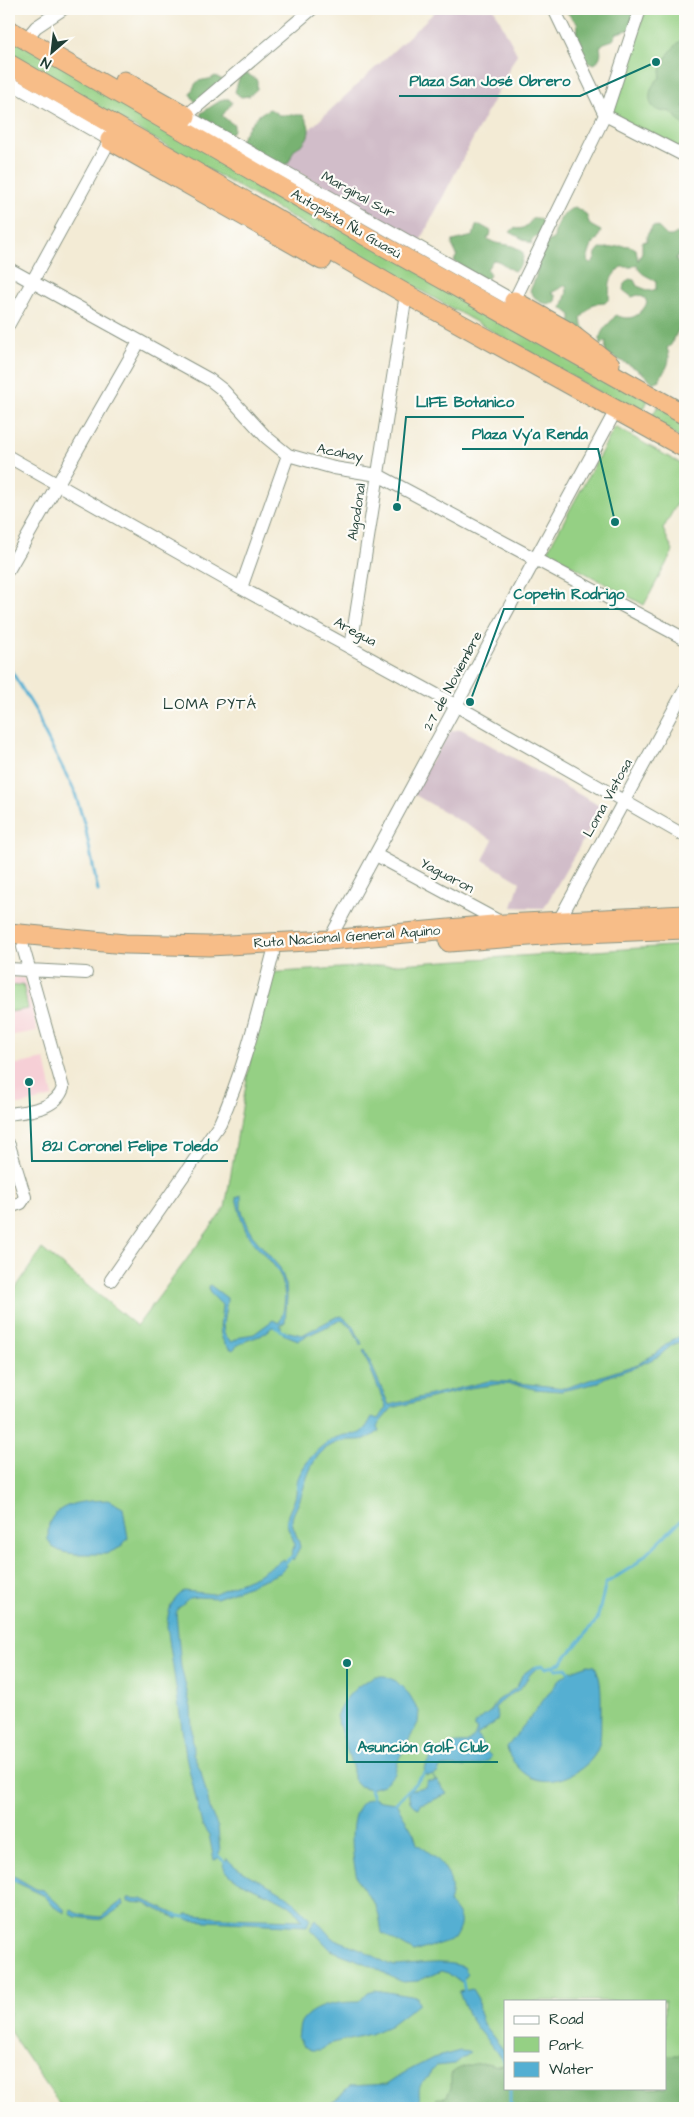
<svg xmlns="http://www.w3.org/2000/svg" width="694" height="2117" font-family="'Architects Daughter',sans-serif">
<style>
.built{fill:#f6cfd6}
.industrial{fill:#d1bdc9}
.green{fill:#95d084;stroke:#5a865c;fill-rule:evenodd}
.forest{fill:#78b272;stroke:#4c7853}
.water{fill:#54afd2;stroke:#3a7683}
.lines{fill:none;stroke-linecap:round;stroke-linejoin:round}
.stream{stroke:#54afd2;stroke-width:3}
.minor-casing{stroke:#899484;stroke-width:14}
.highway-casing{stroke:#899484;stroke-width:21}
.minor{stroke:#fff;stroke-width:12}
.highway{stroke:#f7bd88;stroke-width:19}
.labels{text-anchor:middle;dominant-baseline:central;stroke-width:4.5;stroke-linejoin:round;paint-order:stroke}
.street-label{font-size:14px;fill:#1f3d34;stroke:#fdfcf7}
.neighbourhood-label{font-size:15px;letter-spacing:1px;fill:#1f3d34;stroke:#fdfcf7}
.leader{fill:none;stroke:#0f766e;stroke-width:2}
.callout-dot{fill:#0f766e;stroke:#fdfcf7;stroke-width:2}
.callout-label{font-size:15px;text-anchor:middle;font-weight:bold;fill:#0f766e;stroke:#fdfcf7;stroke-width:4.5;stroke-linejoin:round;paint-order:stroke}
</style>
<rect width="100%" height="100%" fill="#fdfcf7"/>
<filter id="ink" filterUnits="userSpaceOnUse"><feTurbulence type="fractalNoise" baseFrequency=".02" numOctaves="2"/><feDisplacementMap in="SourceGraphic" scale="10" xChannelSelector="R" yChannelSelector="G"/><feConvolveMatrix kernelMatrix="1 2 1 2 8 2 1 2 1" color-interpolation-filters="sRGB"/></filter>
<filter id="wash" filterUnits="userSpaceOnUse"><feTurbulence type="fractalNoise" baseFrequency=".0096" numOctaves="4" result="noise"/><feDisplacementMap in="SourceGraphic" scale="20" xChannelSelector="R" yChannelSelector="G"/><feGaussianBlur stdDeviation="1.12" result="paint"/><feColorMatrix in="noise" values="0 0 0 0 0 0 0 0 0 0 0 0 0 0 0 0 0 1.4 0 .05"/><feComposite in="paint" operator="in"/></filter>
<g filter="url(#wash)">
<rect width="100%" height="100%" fill="#f3ebd5"/>
<!-- built -->
<path class="built" d="M9,978h15l13,53 -28,5z
M45,1059l8,38 -33,8 -11,-1v-38z"/>
<!-- industrial -->
<path class="industrial" d="M438,9h56l23,45 -97,187 -143,-81z
M461,729l141,78 -58,101 -32,-1 8,-25 -37,-22 10,-20 -83,-48 41,-61z"/>
<!-- green -->
<path class="green" d="M646,9l39,2v143l-77,-40z
M9,36l639,364 -7,16 -632,-360z
M658,406l27,15v20l-36,-20z
M615,427l70,39v23l-22,40 10,22 -29,54 -97,-53z
M685,945v1163h-623l-53,-78v-732l33,-49 95,77 88,-118 40,-235zM505,2001h160v87h-160z
M23,984l5,25 -19,3v-25z"/>
<!-- forest -->
<path class="forest" d="M566,9h67l-1,20 -15,4 -4,7 -9,3 -4,4c2,8 0,11 -5,17 -13,-3 -16,-12 -22,-23l5,-13 -1,-5 -11,-11z
M685,37v66l-2,4 2,1v17h-2c-4,-3 -7,-9 -11,-12 -4,-3 -8,-1 -12,-2 -16,-4 -11,-27 0,-33 1,-17 12,-31 25,-41z
M246,73l11,7v9l-8,7 -8,1 -6,-5 5,-17z
M215,76l8,4 -25,26 -8,-12c3,-4 5,-12 9,-13 6,-2 11,-1 16,-5z
M223,99h6l3,4 -10,13 12,9v5l-5,5 -28,-18v-4z
M270,109l9,6h24c6,7 9,18 2,26 -2,4 -7,5 -10,8 -6,8 -2,13 -14,18l-42,-25c8,-12 15,-28 31,-33z
M575,207l11,7 4,11 11,6 -4,9 -5,5 -5,15 4,4 4,-5 1,-6 4,-5c13,2 25,-7 36,1l2,12 4,-9v-10l5,-1v-6l6,-9 5,1 9,9h5l5,-3 8,4v10l-9,11 2,6 7,2v50l-14,29 -4,3c4,10 2,20 -7,28v4l-7,3c-11,-14 -32,-22 -48,-30l1,-12 -6,4c-2,-15 8,-19 16,-30 14,7 24,1 31,-12l-2,-5 -7,-3 -6,2 -9,-7 1,-6 5,-5 5,1 3,6 13,5 6,-2v-8c-8,-5 -18,-7 -19,-17l-5,3h-11c-13,12 -11,15 -12,32l-4,4 -12,1 -12,14 1,7 4,4 -2,5 -19,-9 6,-4v-6l-9,-7 5,-16 -1,-7 -15,8 5,3 -1,6c-12,5 -18,-1 -25,-11l5,-12 8,-34 11,-7c1,-13 8,-26 21,-31z
M533,218h4l4,2 2,5 -3,8 -9,8 1,3 -22,-12 4,-4c9,3 14,-3 19,-10z
M480,225l11,6 -1,5 -3,2c10,10 24,2 36,15 0,8 -1,13 -9,18 -8,-3 -11,-10 -21,-11l-6,9 3,6 -5,7 -31,-21 3,-6 -5,-10 1,-4 20,-5 3,-10z
M665,2055h15l5,3v50h-253l5,-10 9,-1 5,-9v-14c8,-8 24,-11 35,-11 8,1 11,5 19,1v24h160z"/>
<!-- water -->
<path class="water" d="M241,1195v14l11,26 28,33 6,16 1,14 -2,24 -4,3v4l-9,-2c-10,13 -29,10 -39,23 -18,-8 -12,-30 -11,-45l-12,-12 -2,-7 2,-1 17,13c0,14 -11,36 5,44l10,-6 12,-2 19,-14 6,3c8,-16 8,-41 -4,-56 -7,-10 -19,-19 -26,-30 -7,-12 -10,-27 -13,-40z
M342,1316l12,11 8,17 -2,1c-4,-11 -8,-20 -19,-25l-43,20 -15,-6 2,-3 17,4 34,-18z
M685,1334v6l-13,5 -13,11 -23,11 -32,11 -6,5 -37,8 -27,-2 -14,-4 -21,-1 -29,4 -78,20 -15,18 2,5c-16,15 -26,5 -43,12 -25,10 -28,34 -36,56 -2,7 -8,15 -8,22 1,9 7,18 8,26l-7,13 -2,-5c9,-17 -6,-22 -4,-37 2,-8 8,-16 9,-25 1,-5 0,-10 2,-15 7,-16 21,-33 37,-40 20,-9 23,6 37,-21l6,2 8,-12 -23,-56 2,-1 24,55 100,-24 21,1 55,6 73,-24 18,-11 16,-13z
M108,1500l15,8 5,30 -7,9 -15,7h-31l-13,-2 -8,-4 -6,-8c0,-5 0,-11 1,-16 8,-23 39,-23 59,-24z
M283,1559l4,7 -7,7 -63,25 -20,-1 -8,1 -10,9 -3,6 5,54 10,41 2,45 8,19 10,40 7,16 2,24 -3,7 -3,1 -5,-25 -7,-10 -16,-69 -19,-130c1,-17 4,-25 17,-35l29,3 43,-18z
M588,1665l7,1c7,14 6,29 6,45 -1,14 2,33 -7,45 -17,23 -56,36 -76,11 -6,-7 -10,-11 -11,-20l52,-67 10,-8z
M534,1666l2,3c-8,5 -11,16 -18,21 -9,6 -16,10 -23,18l3,8 -1,5 -20,14 6,9 -1,3 9,9c-2,14 -39,10 -51,11l-2,6 -5,2 14,19 -16,7 -11,3 -1,4c-9,-2 -11,-9 -10,-18l16,-3 2,-6h9l-4,-6 -5,1 -3,-7c7,-16 24,-28 42,-26l8,-6 3,-7 -3,-2v-4l17,-13 6,-10 20,-14 5,-12z
M375,1676h10l11,5 13,13 10,17 -1,12 -20,38 -3,13 -12,11 -13,4 -11,-3 -6,-7v-10l-17,-53c8,-18 20,-31 39,-40z
M373,1798l8,3 15,2 18,31 3,10c22,14 41,31 32,59 13,13 15,20 5,36l-40,13 -32,-19c-2,-11 -2,-20 -8,-30 -5,-8 -15,-17 -17,-26 -5,-19 -13,-76 16,-79z
M227,1858c10,15 39,24 54,34 11,7 21,17 29,27l-3,7 -120,-6 -1,-6 37,4 79,2c-13,-28 -70,-30 -79,-55z
M9,1873l27,16 7,1 22,20v3l-11,-6 -9,-11 -36,-17z
M128,1898l14,1 33,15 3,1v4l-34,-16 -16,-1z
M123,1900l1,5 -22,15 -26,-3 -6,-3 1,-4 11,5 19,2z
M315,1919l17,19 31,12 25,14 7,2c22,-1 48,-7 69,1l4,7 -7,9 -13,-10 -7,-2 -23,10 -15,1 -8,-3 -23,-13 -41,-16 -20,-21z
M472,1989l6,10 1,13 4,12 22,28v15c-7,-15 -15,-23 -26,-36 -9,-11 -15,-25 -20,-39z
M375,1990l42,7 2,6 -30,23 -19,8 -41,10 -9,6h-9l-8,-4 -5,-8c1,-5 1,-12 3,-16 12,-18 38,-20 58,-20l9,-10z
M460,2051l10,1 -15,12 -19,2 -5,5 -2,7c-16,8 -7,16 -10,30h-93l25,-22 36,-2 15,-10 31,-16z"/>
<g class="lines">
<!-- stream -->
<path class="stream" d="M9,667l28,46 6,17 31,60 11,36 13,65
M275,1327l12,7
M282,1565l12,-10
M554,1666l2,3 10,-1 3,4
M534,1668l8,-3 4,3 15,-5 36,-43 9,-37 29,-18 50,-49
M370,1789l3,9
M396,1803l32,-33
M217,1855l10,9
M174,1915l16,3
M462,1977l3,16
M510,2088v15l5,5"/>
</g>
</g>
<g filter="url(#ink)">
<g class="lines">
<defs>
<path id="minor" d="M312,9l-126,107 328,185 91,-186 35,-106
M554,9l51,106 80,41
M26,39l10,-12 27,-18
M9,82l101,58 -101,184
M9,269l201,111 13,10 43,47 22,18 46,13 44,7 307,164
M9,457l232,131 216,118 228,130
M9,569l130,-227
M241,588l47,-133
M351,647l55,-353
M376,855l128,69
M558,922l127,-233
M329,940l287,-530
M9,969l77,4
M9,1114c18,-3 47,-4 54,-26l-40,-141
M9,1145l16,52 -4,6 -12,4
M111,1280l109,-157c24,-53 38,-112 53,-169"/>
<path id="highway" d="M9,30l364,210 312,175
M9,64l397,230 279,154
M124,81l62,35
M110,140l212,120
M514,301l53,30 43,33
M9,933l116,11 84,2 120,-6 175,-16 181,-9
M449,942l108,-8 128,-5"/>
</defs>
<!-- minor casing -->
<use href="#minor" class="minor-casing"/>
<!-- highway casing -->
<use href="#highway" class="highway-casing"/>
<!-- minor -->
<use href="#minor" class="minor"/>
<!-- highway -->
<use href="#highway" class="highway"/>
</g>
</g>
<g class="labels">
<!-- street labels -->
<g class="street-label">
<text transform="translate(358 195) rotate(29)">Marginal Sur</text>
<text transform="translate(346 224) rotate(30)">Autopista Ñu Guasú</text>
<text transform="translate(340 453) rotate(11)">Acahay</text>
<text transform="translate(357 512) rotate(-81)">Algodonal</text>
<text transform="translate(355 632) rotate(28)">Aregua</text>
<text transform="translate(453 681) rotate(-62)">27 de Noviembre</text>
<text transform="translate(608 798) rotate(-61)">Loma Vistosa</text>
<text transform="translate(447 876) rotate(28)">Yaguaron</text>
<text transform="translate(347 937) rotate(-4)">Ruta Nacional General Aquino</text>
</g>
<!-- neighbourhood labels -->
<g class="neighbourhood-label">
<text x="210" y="704">LOMA PYTÁ</text>
</g>
</g>
<!-- callouts -->
<path class="leader" d="M656 62L580 96H399M397 507L406 417H524M615 522L598 449H462M470 702L504 609H635M29 1082L32 1161H228M347 1663L347 1762H498"/>
<g class="callout-dot">
<circle cx="656" cy="62" r="5"/>
<circle cx="397" cy="507" r="5"/>
<circle cx="615" cy="522" r="5"/>
<circle cx="470" cy="702" r="5"/>
<circle cx="29" cy="1082" r="5"/>
<circle cx="347" cy="1663" r="5"/>
</g>
<g class="callout-label">
<text x="490" y="86">Plaza San José Obrero</text>
<text x="465" y="407">LIFE Botanico</text>
<text x="530" y="439">Plaza Vy'a Renda</text>
<text x="569" y="599">Copetin Rodrigo</text>
<text x="130" y="1151">821 Coronel Felipe Toledo</text>
<text x="423" y="1752">Asunción Golf Club</text>
</g>
<!-- margin -->
<rect width="694" height="2117" fill="none" stroke="#fdfcf7" stroke-width="30"/>
<!-- legend -->
<rect x="504" y="2000" width="162" height="90" fill="#fdfcf7" stroke="#a4b0a9"/>
<rect x="514" y="2016" width="25" height="8" fill="#ffffff" stroke="#a4b0a9"/>
<text x="549" y="2024" font-size="15" fill="#1f3d34">Road</text>
<rect x="514" y="2037" width="25" height="15" fill="#95d084" stroke="#a4b0a9"/>
<text x="549" y="2050" font-size="15" fill="#1f3d34">Park</text>
<rect x="514" y="2062" width="25" height="15" fill="#54afd2" stroke="#a4b0a9"/>
<text x="549" y="2074" font-size="15" fill="#1f3d34">Water</text>
<!-- north arrow -->
<g transform="translate(52 52) rotate(208)" stroke="#fdfcf7" stroke-width="4" paint-order="stroke">
<path d="M0-4L9 19L0 12L-9 19Z" fill="#1f3d34"/>
<text y="-8" font-size="14" font-weight="bold" text-anchor="middle" fill="#1f3d34">N</text>
</g>
</svg>
